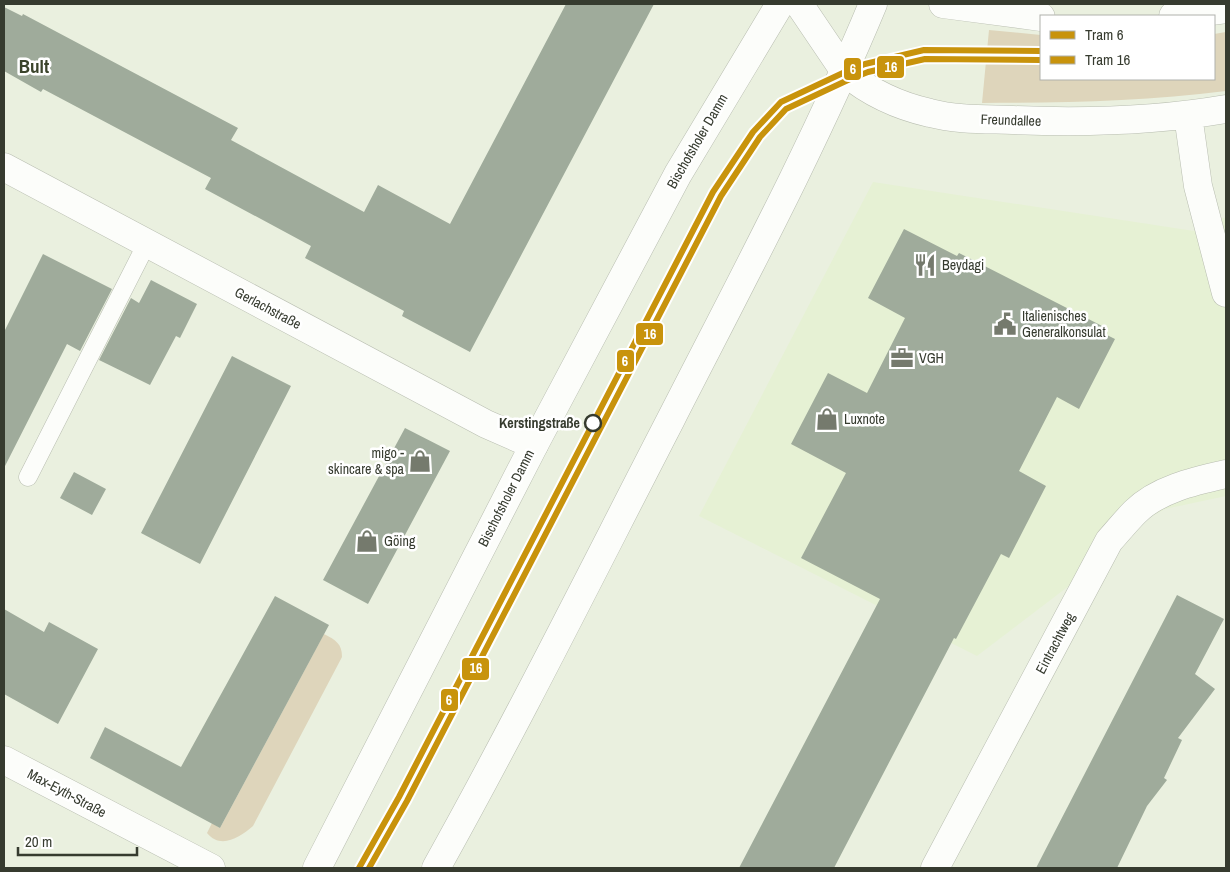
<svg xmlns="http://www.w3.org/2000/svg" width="1230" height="872" font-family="'Archivo Narrow',sans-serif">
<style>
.built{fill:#e6f1d4}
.green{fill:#ded5bb}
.building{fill:#9fab9b}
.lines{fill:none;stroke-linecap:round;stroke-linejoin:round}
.lane-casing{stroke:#b8bdb0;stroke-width:19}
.street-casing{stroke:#b8bdb0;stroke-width:29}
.secondary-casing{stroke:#b8bdb0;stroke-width:29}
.lane{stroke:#fcfdfa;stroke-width:18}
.street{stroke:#fcfdfa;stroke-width:28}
.secondary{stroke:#fcfdfa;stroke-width:28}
.tram-1-casing{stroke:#fff;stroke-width:10}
.tram-2-casing{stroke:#fff;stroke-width:10}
.tram-1{stroke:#c8930c;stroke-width:6}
.tram-2{stroke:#c8930c;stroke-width:6}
.stop-dot{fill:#fff;stroke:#363b2f;stroke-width:2.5}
.labels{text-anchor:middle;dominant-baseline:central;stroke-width:5;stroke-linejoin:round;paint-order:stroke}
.street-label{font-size:14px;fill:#363b2f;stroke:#fff}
.poi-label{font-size:14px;fill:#363b2f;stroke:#fff;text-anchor:start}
.stop-label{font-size:14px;font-weight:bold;fill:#363b2f;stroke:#fff;text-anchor:end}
.district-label{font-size:19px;font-weight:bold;fill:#3b442b;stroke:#fff}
.line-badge{stroke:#fff;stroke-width:2}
.badge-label{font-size:14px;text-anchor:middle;font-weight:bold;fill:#fff}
</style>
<rect width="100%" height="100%" fill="#eaf0df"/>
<!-- built -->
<path class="built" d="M873,182l321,49 32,-14v279l-61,13 -24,13 -21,25 -143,109 -278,-140z"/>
<!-- green -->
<path class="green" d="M989,30l52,5v44h173v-45l12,-2v59c-81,10 -162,12 -244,12z
M324,634c12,6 18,10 18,23l-89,169c-13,11 -32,24 -46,7l5,-10 8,5z"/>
<!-- building -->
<path class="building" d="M566,4h88l-184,348 -68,-36 2,-5 -99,-53 6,-12 -106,-57 6,-11 -168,-89 -2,3 -37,-21v-64l18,9 1,-2 215,114 -7,12 133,72 14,-27 72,39z
M904,229l53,27 2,-3 147,75 -3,5 12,6 -36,70 -22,-12 -38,74 27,15 -37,72 -8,-4 -45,85 -2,-1 -120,230h-95l141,-269 -79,-41 45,-85 -55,-29 37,-71 39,20 38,-75 -37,-20z
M43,254l69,35 -32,62 -13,-7 -63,124v-136z
M151,280l46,24 -17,34 -4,-2 -26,49 -51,-25 32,-62 8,5z
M232,356l59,30 -91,178 -59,-31z
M405,428l45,23 -82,153 -45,-24z
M74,472l32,17 -14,26 -32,-17z
M1177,595l47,24 -29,55 20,15 -37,49 4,2 -18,38 3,2 -20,26 -30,62h-81z
M275,596l54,29 -109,203 -130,-70 15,-31 76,40z
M4,609l40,23 5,-10 49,27 -40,75 -54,-30z"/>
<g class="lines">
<defs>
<path id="lane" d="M28,477l119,-234"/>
<path id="street" d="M943,4l98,13
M1173,16l53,-7
M845,72c24,20 54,34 85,41 27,7 55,6 83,7 72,3 143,1 213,-11
M1188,115l10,71 28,107
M4,167l482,257 48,21
M4,760l207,108
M935,868l174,-327c9,-10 17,-20 26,-29 23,-23 60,-31 91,-38"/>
<path id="secondary" d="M799,4l46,68
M317,868l217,-423 144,-271 102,-170
M436,868c82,-147 157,-298 235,-449 70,-137 143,-273 202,-415"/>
</defs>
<!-- lane casing -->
<use href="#lane" class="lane-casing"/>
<!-- street casing -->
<use href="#street" class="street-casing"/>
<!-- secondary casing -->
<use href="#secondary" class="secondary-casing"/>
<!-- lane -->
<use href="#lane" class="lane"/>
<!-- street -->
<use href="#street" class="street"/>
<!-- secondary -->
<use href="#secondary" class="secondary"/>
<defs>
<path id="tram-1" d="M359,868l40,-71 314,-605 40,-60 28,-30 64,-30 20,-8 59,-14 117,1"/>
<path id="tram-2" d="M369,868l38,-67 314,-605 39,-59 26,-28 62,-29 20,-8 57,-13 116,1"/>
</defs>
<!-- tram-1 casing -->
<use href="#tram-1" class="tram-1-casing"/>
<!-- tram-2 casing -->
<use href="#tram-2" class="tram-2-casing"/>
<!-- tram-1 -->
<use href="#tram-1" class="tram-1"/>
<!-- tram-2 -->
<use href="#tram-2" class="tram-2"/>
</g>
<!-- icons -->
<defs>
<symbol id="restaurant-bare" viewBox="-9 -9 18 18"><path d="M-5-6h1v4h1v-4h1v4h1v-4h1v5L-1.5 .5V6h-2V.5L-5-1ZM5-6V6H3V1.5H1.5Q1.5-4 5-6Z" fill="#757a6d" stroke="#fff" stroke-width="2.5" paint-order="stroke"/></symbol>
<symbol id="civic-bare" viewBox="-9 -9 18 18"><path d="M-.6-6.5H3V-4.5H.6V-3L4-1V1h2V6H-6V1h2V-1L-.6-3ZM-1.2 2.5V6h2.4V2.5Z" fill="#757a6d" stroke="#fff" stroke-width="2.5" paint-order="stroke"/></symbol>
<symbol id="office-bare" viewBox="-9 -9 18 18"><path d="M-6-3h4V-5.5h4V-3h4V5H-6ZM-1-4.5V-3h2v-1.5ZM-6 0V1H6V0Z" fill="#757a6d" stroke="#fff" stroke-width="2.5" paint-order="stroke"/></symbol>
<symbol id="shop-bare" viewBox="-9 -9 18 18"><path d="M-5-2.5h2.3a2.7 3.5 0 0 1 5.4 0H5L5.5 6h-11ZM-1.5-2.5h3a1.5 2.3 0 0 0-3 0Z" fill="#757a6d" stroke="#fff" stroke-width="2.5" paint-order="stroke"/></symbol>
</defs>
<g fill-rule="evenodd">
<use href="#restaurant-bare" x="909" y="249" width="32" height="32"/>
<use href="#civic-bare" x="989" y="308" width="32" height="32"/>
<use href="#office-bare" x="886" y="342" width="32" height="32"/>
<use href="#shop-bare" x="811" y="403" width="32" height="32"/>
<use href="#shop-bare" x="404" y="445" width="32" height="32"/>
<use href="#shop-bare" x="351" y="525" width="32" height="32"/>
</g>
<!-- markers -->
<circle class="stop-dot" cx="593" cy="423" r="8"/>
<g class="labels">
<!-- street labels -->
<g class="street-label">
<text transform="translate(1011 120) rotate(2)">Freundallee</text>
<text transform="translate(697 141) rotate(-60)">Bischofsholer Damm</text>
<text transform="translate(268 308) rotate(28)">Gerlachstraße</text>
<text transform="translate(506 498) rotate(-63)">Bischofsholer Damm</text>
<text transform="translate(1055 643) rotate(-62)">Eintrachtweg</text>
<text transform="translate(67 793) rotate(28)">Max-Eyth-Straße</text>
</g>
<!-- poi labels -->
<g class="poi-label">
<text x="942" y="265">Beydagi</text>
<text x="1022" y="316">Italienisches<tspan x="1022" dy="16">Generalkonsulat</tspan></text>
<text x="919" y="358">VGH</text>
<text x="844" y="419">Luxnote</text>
<text x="404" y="453" text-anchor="end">migo -<tspan x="404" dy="16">skincare &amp; spa</tspan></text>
<text x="384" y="541">Göing</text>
</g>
<!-- stop labels -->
<g class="stop-label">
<text x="580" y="423">Kerstingstraße</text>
</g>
<!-- district labels -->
<g class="district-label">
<text x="34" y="66">Bult</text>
</g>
</g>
<g class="line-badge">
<rect x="876" y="55" width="29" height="24" rx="5" fill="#c8930c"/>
<rect x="843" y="57" width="19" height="24" rx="5" fill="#c8930c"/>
<rect x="635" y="322" width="29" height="24" rx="5" fill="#c8930c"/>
<rect x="616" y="349" width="19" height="24" rx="5" fill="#c8930c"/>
<rect x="461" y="657" width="29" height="24" rx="5" fill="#c8930c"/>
<rect x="440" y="688" width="19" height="24" rx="5" fill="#c8930c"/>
</g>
<g class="badge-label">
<text x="891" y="72">16</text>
<text x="853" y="74">6</text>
<text x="650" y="339">16</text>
<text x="625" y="366">6</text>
<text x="476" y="673">16</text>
<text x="449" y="705">6</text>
</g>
<!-- border -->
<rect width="1230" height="872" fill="none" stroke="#363b2f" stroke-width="10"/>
<!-- legend -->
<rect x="1040" y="15" width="175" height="65" fill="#ffffff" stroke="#afb1ac"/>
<rect x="1050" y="31" width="25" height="8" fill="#c8930c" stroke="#afb1ac"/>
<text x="1085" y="40" font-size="15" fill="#363b2f">Tram 6</text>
<rect x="1050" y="56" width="25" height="8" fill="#c8930c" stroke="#afb1ac"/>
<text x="1085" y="65" font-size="15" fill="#363b2f">Tram 16</text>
<!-- scale -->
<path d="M18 847v8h119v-8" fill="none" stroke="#363b2f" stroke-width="2.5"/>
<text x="25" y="847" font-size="15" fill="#363b2f" stroke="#ffffff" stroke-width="4" paint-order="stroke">20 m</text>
</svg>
